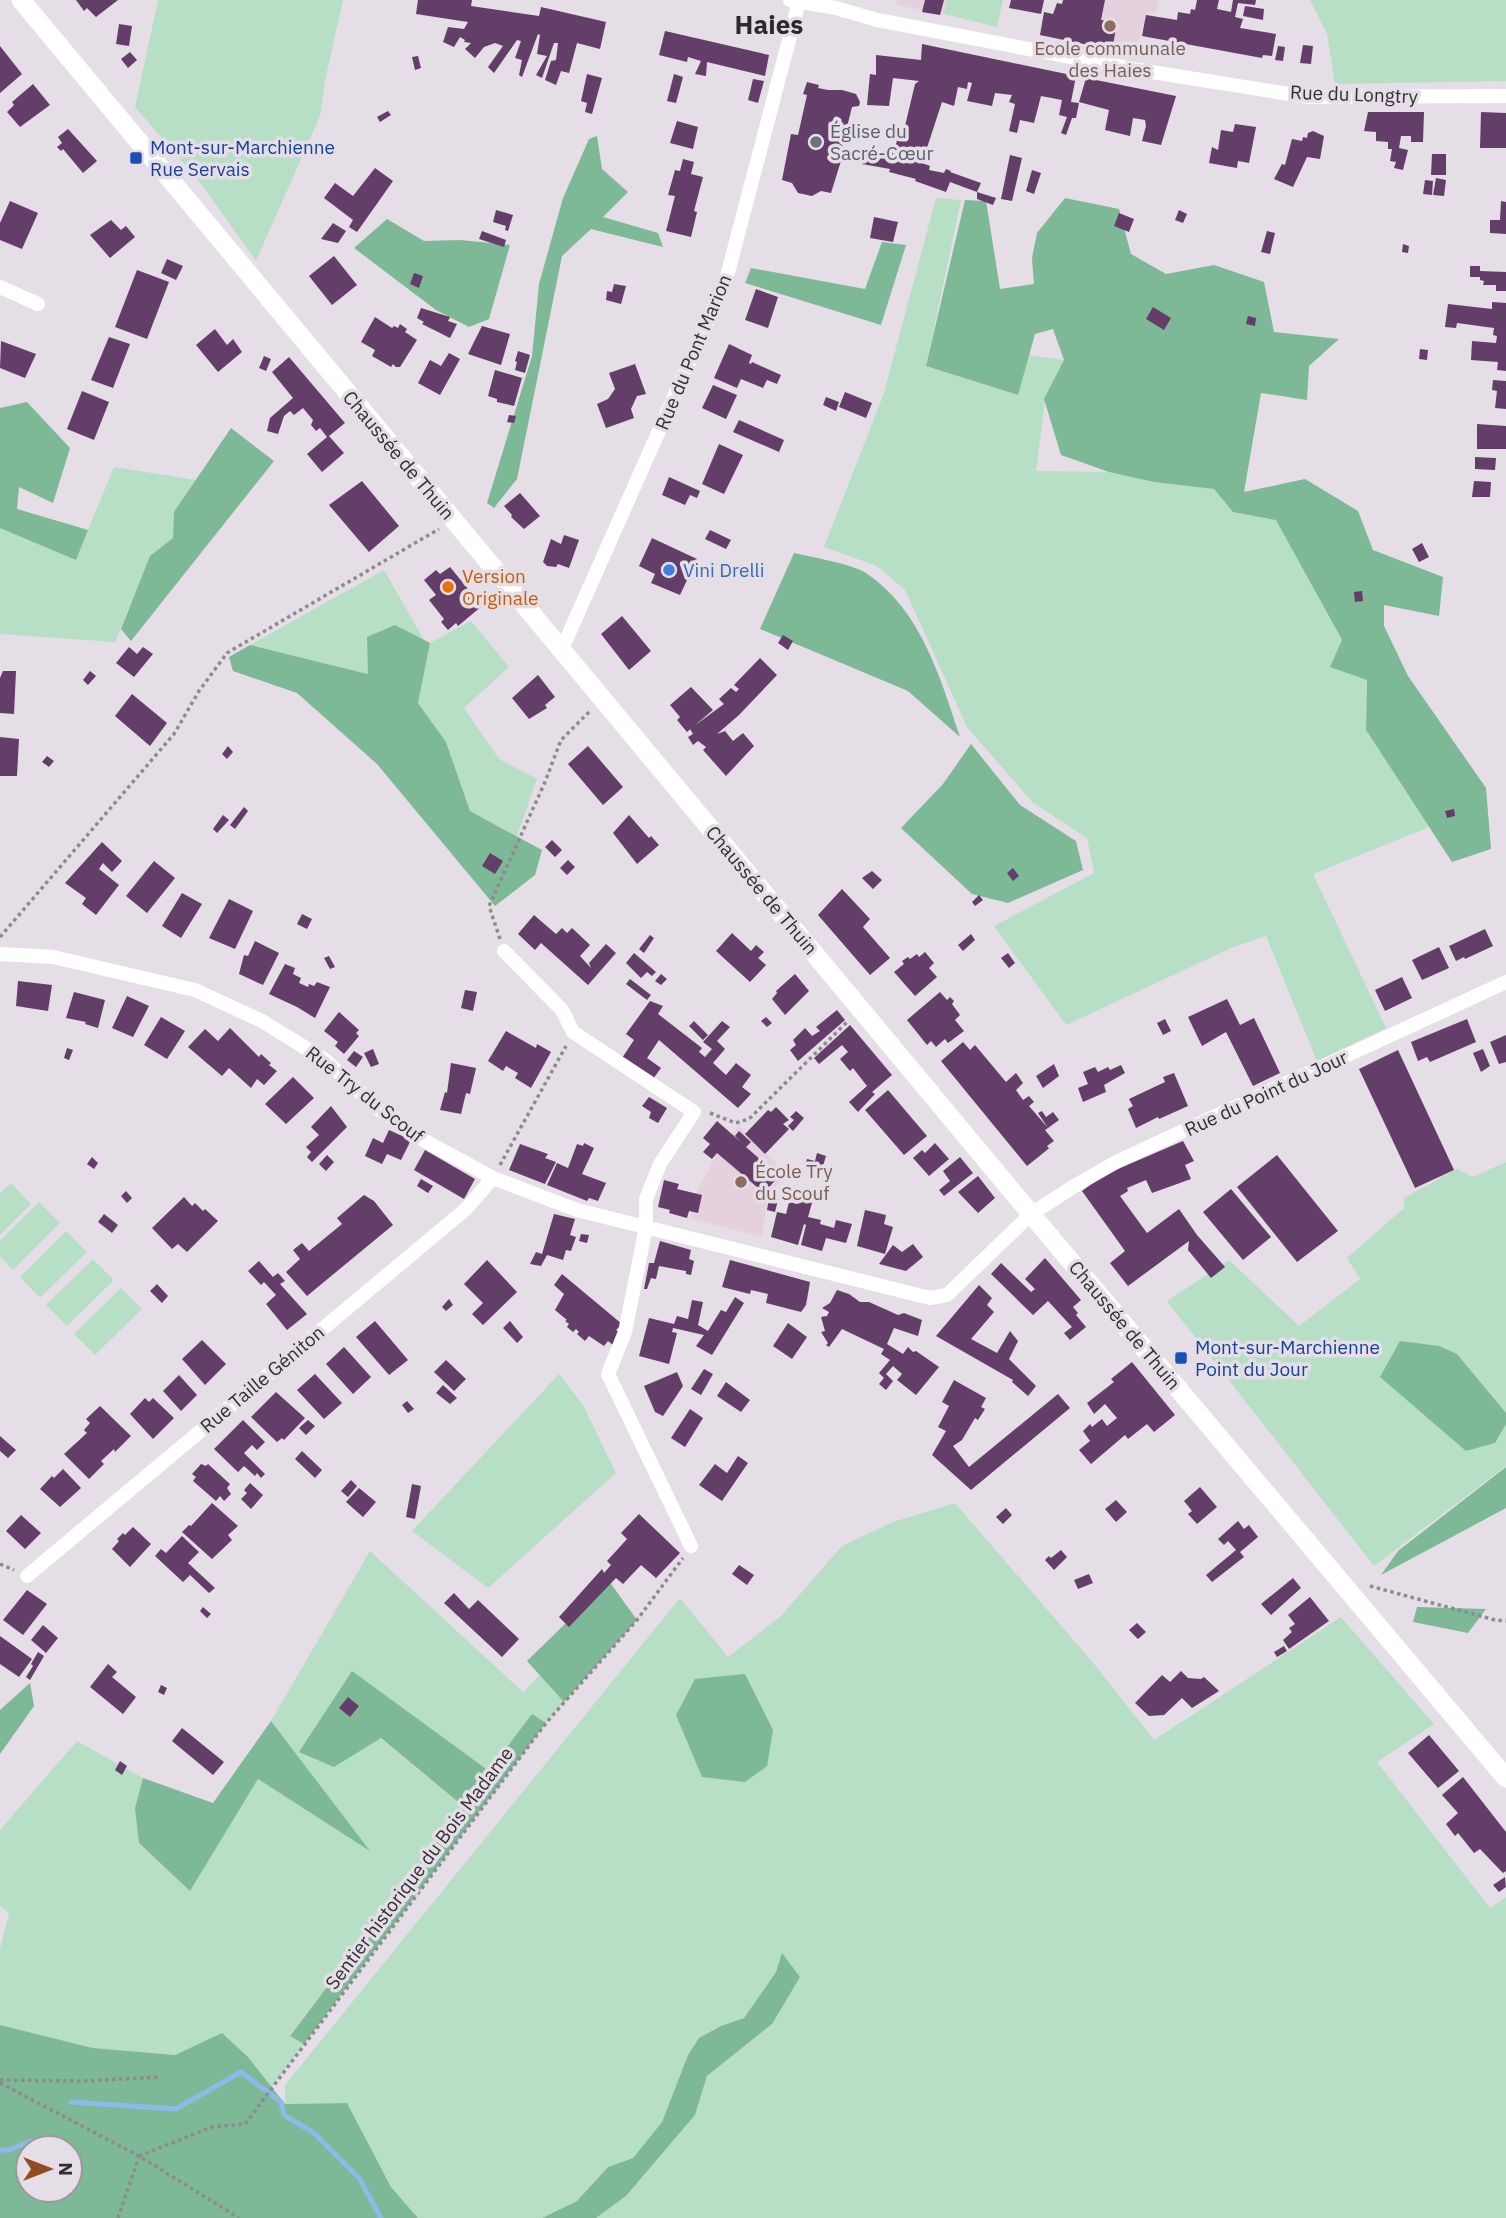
<svg xmlns="http://www.w3.org/2000/svg" width="1506" height="2218" font-family="'IBM Plex Sans',sans-serif">
<style>
.education{fill:#e5d0de}
.green{fill:#b7dfc6}
.forest{fill:#7db996;fill-rule:evenodd}
.lines{fill:none;stroke-linecap:round;stroke-linejoin:round}
.stream{stroke:#8eb9e8;stroke-width:5}
.building{fill:#633e68}
.path{stroke:#8f8a8f;stroke-width:3.5;stroke-dasharray:3.5 3.5;stroke-linecap:butt}
.street{stroke:#fff;stroke-width:14}
.secondary{stroke:#fff;stroke-width:19}
.education-dot{fill:#8d6e63;stroke:#e5dee6;stroke-width:2.5}
.worship-dot{fill:#6b7280;stroke:#e5dee6;stroke-width:2.5}
.transit-dot{fill:#1a4fb4;stroke:#e5dee6;stroke-width:2.5}
.shop-dot{fill:#3f7fe0;stroke:#e5dee6;stroke-width:2.5}
.food-dot{fill:#e8710a;stroke:#e5dee6;stroke-width:2.5}
.labels{text-anchor:middle;dominant-baseline:central;stroke-width:7;stroke-linejoin:round;paint-order:stroke}
.education-label{font-size:19px;fill:#785e54;stroke:#e5dee6}
.street-label{font-size:19px;fill:#312f31;stroke:#e5dee6}
.worship-label{font-size:19px;fill:#5b616d;stroke:#e5dee6;text-anchor:start}
.transit-label{font-size:19px;fill:#164399;stroke:#e5dee6;text-anchor:start}
.shop-label{font-size:19px;fill:#366cbe;stroke:#e5dee6;text-anchor:start}
.food-label{font-size:19px;fill:#c56008;stroke:#e5dee6;text-anchor:start}
.district-label{font-size:26px;font-weight:bold;fill:#2d282e;stroke:#e5dee6}
</style>
<rect width="100%" height="100%" fill="#e5dee6"/>
<!-- education -->
<path class="education" d="M897,0h51l-4,14 -48,-9z
M1081,0h78l-3,13 -9,-1 -11,40 -62,-13z
M739,1126l48,48 -19,21 -6,42 -72,-19 8,-28 20,-38z"/>
<!-- green -->
<path class="green" d="M158,0h185l-17,76 -6,40 -64,145 -57,-80 -64,-74z
M948,0h55l-6,27 -53,-13z
M1310,0h196v81l-171,3 -8,-50z
M936,198l25,2 -35,166 91,29 12,-40 35,5 -19,42 -9,69 73,1 45,10 60,7 19,23 43,7 66,122 25,38 -1,51 63,97 -116,47 73,154 -69,33 -51,-125 -35,12 -165,77 -72,-99 100,-53 -7,-35 -55,-36 -65,-75 -62,-137 -28,-24 -53,-19 60,-154z
M114,467l82,13 -21,32 -2,26 -23,19 -35,85 -115,-8v-106l76,31z
M384,570l40,70 -29,-15 -26,49 -119,-29z
M471,621l38,46 -45,41 35,51 38,20 -20,57 -47,-25 -24,-69 -28,-39 12,-60z
M1506,1162v304l-132,100 -207,-265 62,-41 70,66 61,-47 -13,-21 57,-50v-10l53,-29 16,8z
M11,1183l20,21 -31,31v-42z
M39,1202l21,21 -47,47 -13,-14v-15z
M66,1231l21,21 -47,46 -20,-21z
M93,1259l21,21 -47,46 -21,-21z
M121,1288l21,21 -47,46 -21,-21z
M559,1374l24,31 33,68 -128,115 -76,-57z
M955,1503l140,162 59,75 187,-123 93,107 -57,38 113,146 16,-11v321h-910l30,-22 69,-81 12,-39 65,-52 10,-71 -6,19 -32,46 -23,8 -33,29 -26,67 -29,36 -25,9 -31,34 -35,17h-124l-27,-31 -44,-84 -62,1v-19l395,-487 48,59 53,-41 61,-70 51,-24z
M370,1551l153,141 17,-17 24,27 -18,21 -14,-8 -43,56 -137,-99 -18,95 46,-29 83,68 -173,229 14,9 -32,43 -24,-30 -26,-23 -47,21 -82,-7 -93,-23v-76l9,-36 -9,-7v-76l77,-89 66,37 -8,30 55,83 68,-112 110,70 -97,-128z"/>
<!-- forest -->
<path class="forest" d="M597,136l5,33 26,23 -25,25 55,16 5,14 -72,-18 -29,27 -45,223 -23,29 -7,-5 45,-147 7,-72 24,-86 26,-59z
M1065,198l54,11 12,45 35,20 48,-9 50,17 10,50 65,7 -30,27 -2,34 -46,-7 -17,99 61,-13 53,32 15,39 70,27 -4,39 -55,-11v21l24,50 78,112 5,61 -39,13 -86,-132 1,-50 -37,-13 12,-27 -66,-120 -43,-8 -19,-23 -60,-7 -45,-10 -48,-17 -17,-56 20,-39 -11,-31 -18,5 -17,61 -92,-29 39,-166 21,1 14,88 34,-5 -2,-26 5,-25z
M387,219l37,22 36,-1 50,5 -21,74 -20,8 -33,-17 -82,-62z
M882,242l24,3 -25,80 -136,-42 6,-15 114,21z
M27,402l43,46 -17,55 -34,-16 -2,22 71,21 -12,30 -76,-32v-120z
M231,428l43,33 -143,180 -10,-12 29,-73 23,-18 1,-26z
M794,553c17,4 59,11 72,20 55,37 74,104 94,164l-52,-46 -148,-62z
M395,625l35,18 -12,60 28,39 24,69 72,39 -7,25 -40,31 -118,-142 -80,-71 -64,-22 -4,-14 21,-12 118,29 -1,-37z
M971,744l49,61 56,36 7,29 -75,33 -36,-9 -71,-66 42,-44z
M1400,1341l39,5 18,8 49,59v11l-11,19 -29,8 -86,-74z
M1506,1467v41l-125,67 17,-24z
M609,1581l28,39 -73,82 -37,-41z
M1417,1607l69,2 -18,24 -55,-11z
M352,1671l137,100 43,-57 14,9 -242,321 -14,-8 173,-230 -82,-68 -47,29 -35,-15z
M745,1674l28,56 -6,36 -22,16 -43,-5 -26,-62 19,-36z
M30,1683l4,23 -34,48v-44z
M271,1721l99,130 -112,-72 -68,112 -51,-48 -4,-35 8,-30 70,25z
M782,1953l18,24 -28,47 -65,52 -12,39 -69,81 -30,22h-54l35,-17 31,-34 25,-9 29,-36 26,-67 11,-17 22,-12 23,-8 32,-46z
M0,2025l93,23 82,7 47,-22 26,24 37,47 62,-1 44,84 27,31h-418zM28,2148h42v42h-42z"/>
<g class="lines">
<!-- stream -->
<path class="stream" d="M71,2102l105,7 65,-37 40,30 3,13 30,18 45,45 22,40
M0,2150h9l22,-9"/>
</g>
<!-- building -->
<path class="building" d="M76,0h42l-22,17 -9,-9 -3,3z
M418,0h54l-1,6 68,10 2,-9 65,15 -6,27 -23,-6 -8,30 -8,-2 -5,14 -11,-5 6,-19 5,-1 2,-17h-4l-12,35 -6,-3 11,-19 -10,-2 3,-19 -2,-1 -16,43 -3,-2 3,-15 -7,-2 6,-17 -4,-1 -23,33 -6,-6 15,-21 -8,-3 -11,4 -9,11 -10,-9 6,-6 -7,-1 1,-2 -5,-3 -6,10 -11,-5 5,-15 16,2 4,-7 -52,-8z
M925,0h19l-4,15 -18,-3z
M1011,0h33l-3,14 -32,-6z
M1063,0h42l-4,20 16,3 -5,27 -72,-15 4,-23 9,2 4,-11 5,1z
M1197,0h22l-2,9 14,3 2,-12h23l-1,5 -17,-2 -3,14 8,2 -3,9 36,6 -4,22 -9,-1 -1,3 -120,-22 4,-21 31,5 1,-8 12,2 1,-5 4,1z
M1245,6l19,3 -1,11 -20,-4z
M119,24l13,2 -3,20 -13,-2z
M665,31l104,24 -4,21 -58,-14 -1,14 -11,-2 6,-13 -13,-4 -1,5 -28,-7z
M922,44l154,32 -5,26 8,1 -3,15h-4l-6,17 -5,-2 6,-16 -8,-2 3,-15 -21,-4 -7,27 -14,-3 -3,13 -8,-2 6,-27 -6,-2 3,-7 -17,-2 -3,13 -25,-5 5,-18 -4,-1 -1,7 -9,-2 -4,19 -12,-4 -20,61 8,3 -1,4 15,3 2,-4 5,2 -1,1 31,11 -4,9 19,6 -3,7 -16,-6v-7l-27,-10 -4,10 -31,-11 1,-2 -27,-7 1,-3 -28,-5 2,-17 30,6 6,-26 5,-1 10,-42 4,-3 -26,-3 -4,28 -22,-1 3,-31 6,1v-20l45,5z
M1303,45l10,1 -2,18 -11,-1z
M0,46l22,28 -22,19z
M1278,46l7,1 -2,14 -8,-1z
M130,52l7,8 -9,8 -7,-9z
M418,56l3,12 -6,2 -3,-13z
M587,74l15,4 -10,36 -7,-2 2,-9 -6,-2z
M674,74l9,3 -7,26 -9,-2z
M1086,78l90,18 -15,49 -19,-4 4,-15 -1,-6 -12,-2 -3,18 -25,-6 4,-20 -30,-8z
M753,79l11,2 -6,22 -10,-3z
M807,82l12,3 -1,3 10,2h14l14,4 4,8 -1,4 -7,1 -10,40 3,1 -14,45 -10,-2 -9,5 -14,-3 -6,-10 -10,-3 9,-46 7,1 9,-40 -4,-1z
M33,84l17,21 -30,22 -13,-15 7,-7 -2,-3z
M388,111l3,4 -11,7 -3,-5z
M1368,112h56l-1,30h-12v-6h-10l-2,12 9,2 -5,20 -9,-2 2,-6 -6,-1 2,-12h-4v-7l-12,-1v-9l-12,-1z
M1481,112l25,1v35h-26z
M677,121l21,6 -5,22 -23,-6z
M1235,124l21,3 -7,36 -11,-2 -1,7 -28,-5 3,-16 6,3 3,-20 12,2z
M68,129l29,32 -14,12 -20,-24 -2,2 -4,-4 5,-4 -4,-6z
M1313,131l11,5 -4,23 -13,-2 -14,30 -19,-8 8,-15 3,1 7,-26 10,2 1,-4 4,1 1,-5z
M1432,154h14v21h-15z
M1010,155l12,3 -10,43 -11,-2z
M683,159l11,3 -3,12 12,3 -9,34 3,1 -6,25 -25,-6 9,-35 -7,-1 7,-25 5,1z
M375,168l18,13 -36,51 -8,-5 4,-7 -29,-22 11,-15 18,13z
M1032,170l9,3 -7,21 -8,-3z
M1436,178l10,2 -2,16 -11,-1z
M1425,180l8,1 -1,14 -9,-1z
M10,201l28,12 -16,36 -22,-9v-17z
M1501,201l5,1v32l-16,-1v-13h10z
M496,210l17,5 -5,16 -3,-1 1,-4 -13,-4z
M1179,210l8,4 -4,9 -8,-3z
M1119,213l15,6 -5,13 -15,-6z
M874,217l24,5 -5,20 -23,-4z
M111,220l10,10 5,-4 9,11 -25,21 -20,-23z
M333,223l13,8 -8,12 -17,-4z
M482,231l24,9 -2,7 -25,-8z
M1267,231l8,2 -5,21 -9,-2z
M1403,244l6,2 -1,7 -6,-1z
M334,256l23,29 -25,20 -23,-29z
M167,259l16,7 -7,14 -15,-7z
M1470,266h10v5l26,1v19h-10v-6h-13l1,-4 -4,-1v-3h-10z
M137,270l32,12 -22,57 -32,-12z
M414,273l9,3 -4,12 -9,-4z
M614,284l12,2 -5,18 -15,-4 1,-9 5,1z
M756,289l22,8 -10,31 -23,-8z
M1492,302l14,1v68l-9,-1 1,-8 -27,-2 1,-19 24,2 1,-7 -4,-1 1,-7 -37,-5 -1,5 -11,-1 3,-23 44,5z
M1153,307l18,11 -7,12 -18,-11z
M421,308l29,9 -2,4 9,3 -7,14 -28,-14 2,-2 -7,-4z
M1248,316l8,2 -1,8 -9,-2z
M375,317l17,11 2,-2 4,2 2,-4 7,5 -2,3 12,8 -17,27h-4l-3,-3 -2,3 -19,-11 3,-6 -14,-8z
M482,326l28,8 -9,31 -33,-11z
M215,329l12,16 6,-6 9,13 -24,20 -22,-27z
M109,337l21,7 -17,44 -22,-8z
M1,341l35,13 -11,24 -25,-10z
M729,344l23,11 -3,8 2,1 1,-2 29,13 -4,9 -10,-4 -4,8 -22,-9 -4,9 -23,-10z
M1420,349l8,1 -1,10 -8,-1z
M518,351l12,4 -5,18 -10,-3 2,-8 -2,-1z
M449,353l11,6 -20,36 -22,-12 12,-23 11,6z
M264,356l7,3 -5,12 -7,-3z
M289,357l56,66 -16,13 15,17 -22,19 -15,-18 20,-17 -7,-9 -4,3 -5,-6 2,-5 -10,-12 -9,7 -4,-4 -6,5 -6,18 -11,-3 3,-13 23,-20 -21,-26z
M635,364l11,30 -9,2 -6,13 3,9 -28,10 -9,-24 11,-5 7,-10 -6,-16z
M495,370l27,8 -8,28 -17,-4v-3l-9,-3z
M1493,380l13,1v28l-11,-1 2,-17 -5,-1z
M713,385l24,10 -11,24 -24,-11z
M82,391l27,11 -15,38 -27,-11z
M845,392l27,11 -6,15 -27,-11z
M826,397l13,5 -3,9 -13,-6z
M509,415l7,1 -2,7 -7,-1z
M739,420l45,20 -5,12 -46,-20z
M1477,424l29,2v23h-29z
M719,444l24,11 -19,39 -22,-10z
M1475,457l21,1 -1,12 -20,-1z
M669,477l31,14 -3,7 -7,-3 -5,10 -23,-10z
M362,481l37,45 -30,26 -40,-47z
M1474,481l17,1 -1,15h-18z
M520,493l20,23 -16,13 -13,-12 1,-2 -8,-9z
M710,530l21,10 -5,9 -21,-10z
M564,535l15,5 -10,28 -11,-4 -2,3 -9,-1 -4,-4 8,-23 10,5z
M652,538l45,21 -17,36 -29,-12 4,-9 -16,-8z
M1422,543l7,14 -10,5 -7,-13z
M450,567l32,39 -24,20 -2,-3 -8,7 -7,-8 3,-3 -15,-19 7,-5 -12,-15 12,-10 4,4z
M1362,591l1,10 -8,1 -1,-10z
M622,616l29,35 -22,19 -28,-36z
M783,635l10,6 -5,9 -10,-7z
M129,647l8,7 6,-7 10,7 -19,23 -18,-14z
M760,658l17,17 -38,40 -22,19 8,-3 8,10 10,-8 11,13 -28,30 -23,-26 3,-3 -8,-6 -5,4 -5,-8 5,-3 -3,-5 34,-25 -5,-5 12,-11 5,4 3,-3 -5,-4z
M3,671h13l-2,43 -14,-1v-35z
M90,671l6,5 -8,9 -5,-5z
M538,675l17,22 -10,8 2,3 -18,11 -17,-21z
M691,687l22,23 -26,22 -10,-12 3,-3 -10,-12z
M132,694l35,29 -17,23 -35,-30z
M0,737l19,2 -2,37h-17z
M228,746l5,6 -6,7 -5,-5z
M588,746l35,41 -20,18 -35,-41z
M47,756l7,5 -5,6 -7,-5z
M244,807l4,4 -13,18 -5,-4z
M1454,809l1,7 -8,2 -2,-7z
M223,815l6,5 -12,13 -4,-4z
M629,815l20,23 2,-2 8,9 -22,19 -24,-31z
M552,840l10,10 -7,7 -10,-10z
M102,842l20,19 -10,11 -9,-9 -4,6 20,16 -23,30 -14,-11 4,-6 -21,-15z
M490,853l13,8 -8,13 -13,-8z
M568,860l7,7 -8,8 -7,-7z
M154,861l21,17 -28,35 -21,-17z
M1013,868l6,8 -6,5 -6,-8z
M872,871l10,9 -9,9 -11,-11z
M842,889l28,30 -7,8 27,31 -20,17 -52,-60z
M182,893l20,11 -21,34 -19,-12z
M979,895l4,5 -8,6 -3,-4z
M229,899l24,12 -18,38 -26,-11z
M302,914l10,5 -5,10 -10,-5z
M534,915l22,19 6,-6 5,5 5,-5 18,17 -10,11 11,12 -2,-5 17,-19 10,9 -28,32 -47,-42 -6,7 -17,-16z
M1485,929l8,17 -28,13 -1,-2 -8,4 -7,-15z
M732,933l19,18 5,-6 8,7 -6,6 8,7 -16,17 -34,-31z
M971,934l4,6 -12,11 -5,-6z
M650,935l4,3 -10,15 -5,-4z
M255,941l24,12 -16,32 -24,-11 5,-19 4,1z
M1439,947l10,21 -27,12 -10,-20z
M925,952l9,11 -5,5 8,9 -22,19 -21,-24 10,-8 -2,-3 6,-4 2,2 7,-5 2,3z
M634,953l22,19 -4,4 -5,-4 -6,6 -15,-15z
M1008,953l7,10 -6,5 -8,-10z
M329,956l6,11 -5,2 -6,-11z
M285,964l10,4 -2,6 8,4 -2,5 9,4 1,-3 5,2 3,-4 13,5 -15,31 -18,-11 -28,-13z
M661,974l6,5 -6,6 -6,-4z
M795,974l14,17 -24,24 -13,-16 5,-6 -1,-2z
M1402,977l10,21 -27,13 -10,-21z
M630,979l21,16 -4,5 -21,-16z
M18,981l34,4 -4,26 -32,-5z
M465,990l12,2 -4,19 -12,-3z
M74,992l31,8 -7,28 -13,-4 1,-2 -20,-4z
M940,992l7,8 3,-3 4,4 -2,3 8,11 -5,5 9,11 -16,12 -3,-4 -9,8 -5,-6 -4,4 -20,-25z
M127,996l22,10 -16,31 -21,-9z
M1227,999l13,26 14,-7 26,55 -27,13 -27,-54 -24,14 -14,-29z
M650,1001l13,5 -5,8 44,34 -3,4 6,5 7,-8 -9,-7 19,-21 8,6 -13,14 8,8 -12,14 13,12 10,-12 15,12 -9,12 9,7 -13,14 -79,-68 -12,18 14,10 -8,11 -31,-21 12,-18 -8,-6z
M837,1010l8,10 -47,41 -8,-11 6,-5 -3,-5 12,-12 7,8 8,-5 -4,-4z
M339,1012l20,18 -3,3 3,3 -15,18 -9,-8 3,-4 -14,-11z
M161,1017l24,14 -18,28 -23,-14z
M766,1017l6,6 -5,4 -6,-6z
M1165,1019l6,12 -8,4 -6,-12z
M1467,1019l9,23 -46,20 -3,-5 -9,4 -7,-19z
M694,1021l14,14 -5,5 -14,-14z
M850,1025l42,50 -20,17 3,2 -17,18 -9,-10 18,-16 -14,-18 -3,3 -10,-12 8,-7 -6,-7 -23,19 -5,-6z
M230,1028l29,29 2,-3 10,9 -2,2 8,6 -13,14 -7,-6 -6,9 -22,-20 -7,8 -34,-29 17,-18 13,12z
M506,1031l30,17 1,-4 14,8 -20,36 -16,-10 3,-5 -12,-7 -3,5 -15,-10z
M1506,1035v27l-7,2 -9,-22z
M963,1042l7,8 5,-5 31,37 10,-9 7,10 -7,7 7,10 6,-4 5,6 -5,4 19,22 -3,2 9,11 -7,5 2,2 -2,2 -20,16 -86,-105z
M67,1048l6,2 -4,10 -5,-2z
M373,1049l6,15 -8,3 -7,-14z
M1483,1049l7,17 -9,6 -8,-19z
M1398,1050l56,120 -39,18 -56,-119z
M354,1051l9,6 -7,10 -9,-7z
M451,1063l25,5 -6,26 -4,-1 -5,21 -21,-4 5,-18 2,1z
M1054,1064l5,12 -16,12 -7,-12z
M1121,1065l4,8 -21,12 2,7 -23,10 -5,-14 10,-4 -5,-12 12,-5 3,5 10,-5 2,3z
M1174,1073l14,33 -29,13 -1,-2 -22,11 -8,-19 5,-3 -4,-7 36,-17 -2,-5z
M293,1077l21,21 -28,26 -21,-20z
M888,1090l39,46 -23,19 -39,-45z
M649,1097l18,11 -9,15 -9,-5 2,-6 -9,-6z
M331,1106l16,21 -35,35 -5,-5 4,-5 -5,-5 13,-12 -8,-8z
M776,1107l13,13 -6,4 6,5 -24,25 -20,-20 23,-24 3,2z
M796,1111l8,7 -11,13 -5,-5 6,-6 -4,-3z
M1042,1111l4,6 7,-5 6,8 -11,8 -10,-15z
M717,1121l25,22 -7,-7 4,-5 12,11 -5,5 33,29 -15,17 -47,-40 -5,6 -9,-7 7,-8 -7,-6z
M389,1130l22,10 -10,20 -14,-6 -5,10 -17,-8 8,-18 10,5z
M1183,1141l11,20 -9,4 6,14 -39,14 -6,-13 -19,8 1,3 -8,5 27,37 32,-24 18,26 28,32 -14,11 -23,-28 1,-9 -61,45 -18,-23 15,-12 -43,-60 22,-16z
M584,1143l10,5 -12,26 24,9 -8,18 -9,-3 -2,3 -40,-16 10,-22 11,5 9,-24 6,2z
M935,1143l14,16 -20,17 -16,-18 9,-8 3,3z
M520,1144l28,10 -3,4 11,4 -11,22 -36,-14z
M425,1150l50,29 -11,20 -50,-29z
M817,1153l9,3 -5,17 -17,-4 3,-10 8,2z
M327,1155l7,7 -8,9 -7,-7z
M1277,1155l61,76 -41,31 -60,-75z
M92,1157l6,6 -4,6 -7,-5z
M960,1157l13,16 -29,23 -5,-6 11,-9 -7,-10z
M978,1176l17,22 -17,15 -20,-21z
M421,1179l12,7 -5,7 -11,-7z
M664,1180l15,4 -2,5 25,6 -4,18 -9,-2 -2,7 -18,-5 1,-3 -12,-3z
M1231,1189l40,48 -28,23 -40,-48z
M126,1191l6,7 -5,5 -6,-7z
M364,1195l10,6 19,24 -86,71 -21,-24 14,-13 -7,-9 9,-7 7,8 5,-4 28,-23 -5,-6z
M184,1197l8,9 3,-3 8,8 2,-2 13,12 -31,31 -9,-8 -6,5 -20,-21z
M769,1198l9,2 -3,12 -8,-2z
M798,1199l14,4 -4,14 13,3 -1,4 14,4 2,-8 16,4 -6,19 -20,-5 -4,13 -21,-6 5,-20 -2,-1 -6,21 -27,-8 6,-25 9,2 3,-12 8,2z
M865,1210l21,5 -2,9 9,3 -8,27 -28,-8z
M104,1214l14,11 -6,8 -14,-11z
M554,1214l21,5 -5,16 6,2 -5,14 -5,-1 -3,10 -16,-5 -6,11 -11,-2 6,-12 6,2z
M581,1234l8,1 -2,8 -8,-2z
M660,1241l31,9 -2,9 5,2 -3,14 -5,-1v-3l-27,-5 -3,13 -5,-1 -4,11h-3l5,-26h5z
M913,1244l10,13 -17,14 -27,-7 14,-19 9,7z
M1045,1258l36,42 -8,7 5,6 -2,2 10,12 -16,13 -6,-7 8,-6 -24,-26 -15,14 -42,-41 10,-11 30,29 4,-3 -10,-10z
M487,1260l30,32 -34,33 -11,-11 11,-11 -19,-19z
M730,1260l80,22 -4,23 -5,7 -35,-9 2,-9 -17,-4 -1,4 -28,-7z
M259,1261l14,16 5,-4 7,8 -5,3 27,30 -20,16 -21,-26 10,-9 -12,-13 -3,3 -13,-14z
M562,1274l60,50 -6,6 3,2 -6,13 -5,-4 -4,5 -15,-10 -4,5 -8,-7 2,-2 -3,-3 -3,3 -6,-5 2,-3 -4,-3 2,-1 -12,-10 9,-16 -10,-9z
M157,1284l11,12 -6,7 -12,-12z
M979,1285l13,13 -5,7 7,7 -23,27 26,14 13,-22 8,10 -9,18 27,27 -8,10 -16,-14 1,-2 -77,-44z
M837,1290l12,4 11,8h9l29,13 6,-2 18,7 -4,16 -24,-8 -7,16 16,10 5,-7 5,5 3,-1 23,16 -23,28 -19,-15 5,-6 -9,-8 -7,8 7,7 -7,9 -7,-6 5,-6 -5,-5 11,-13 -9,-6 3,-5 -42,-20 -13,18 -3,-2 2,-2 -7,-11 4,-1 -4,-14 6,-1 2,-4 -7,-4 8,-5z
M735,1297l9,6 -32,52 -16,-9 8,-11 -31,-7 -1,4 5,1 -8,31 -30,-8 10,-38 25,6 3,-8 11,3 4,-19 11,2 -5,23 10,6 13,-21 5,2z
M449,1299l4,6 -7,6 -4,-4z
M375,1321l33,39 -19,15 -33,-38z
M510,1321l13,16 -6,6 -14,-15z
M788,1323l19,14 -15,22 -19,-13z
M202,1340l24,24 -21,21 -23,-26z
M344,1347l27,30 -18,17 -27,-30z
M446,1360l20,19 -12,12 -20,-19z
M1132,1362l43,53 -21,17 -7,-8 -19,15 -3,-4 -34,29 -12,-14 11,-9 -7,-10 7,-7 2,3 10,-8 5,7 10,-8 -12,-14 -11,10 -7,-11 27,-21 -3,-3z
M704,1369l9,5 -12,21 -10,-6z
M677,1372l6,14 -20,30 -8,-4 -11,-26z
M315,1374l27,29 -18,16 -27,-29z
M179,1375l18,20 -16,16 -18,-20z
M954,1380l32,18 -5,9 4,2 -7,11 -3,-2 -13,22 -9,6 16,21 89,-73 12,14 -99,82 -39,-35 14,-24 -8,-4 11,-21 -7,-4z
M726,1382l24,18 -9,12 -24,-16z
M443,1385l14,13 -7,6 -14,-11z
M276,1392l29,26 -21,22 -2,-2 -5,4 -26,-25z
M145,1398l4,4 4,-4 21,20 -21,21 -23,-25z
M407,1401l7,8 -6,4 -6,-8z
M100,1406l31,30 -16,16 -1,-3 -13,12 3,3 -15,15 -25,-25 23,-21 -3,-3 6,-7 -4,-4z
M690,1409l13,9 -18,29 -14,-9z
M243,1420l22,22 -8,8 -5,-5 -8,8 21,21 -4,4 -4,-5 -2,3 -11,-10 -6,6 -24,-23z
M308,1420l7,6 -9,9 -7,-7z
M0,1436l16,14 -8,8 -8,-7z
M302,1451l20,19 -7,8 -20,-19z
M738,1456l10,7 -26,38 -23,-16 16,-21 12,9z
M201,1464l5,2 2,-2 22,20 -3,4 4,6 -7,7 -4,-5 -4,5 -23,-20 3,-4 -4,-3z
M63,1469l18,19 -21,19 -20,-18 12,-13 2,2z
M351,1480l6,6 -9,11 -7,-6z
M250,1483l13,12 -12,14 -10,-10 6,-6 -3,-3z
M412,1484l9,2 -6,33 -9,-2z
M1200,1487l17,20 -20,17 -9,-10 4,-3 -8,-10z
M359,1488l17,14 -13,15 -17,-15z
M1116,1500l11,12 -11,10 -11,-13z
M212,1503l26,23 -10,9 4,5 -20,19 -30,-27 7,-7 2,1z
M1006,1508l6,7 -9,9 -7,-7z
M639,1514l41,39 -24,25 -15,-13 -18,19 -7,-6 -47,49 -10,-10 43,-48 2,4 7,-8 -4,-4 20,-22 -6,-6z
M21,1515l20,18 -16,16 -19,-18z
M1238,1521l6,8 5,-4 9,12 -18,15 4,5 -32,25 -6,-7 30,-25 -8,-9 -4,4 -6,-6z
M133,1527l18,17 -21,23 -18,-18 7,-8 -2,-2 6,-6 2,2z
M182,1536l17,16 -11,11 27,25 -6,5 -19,-18 -7,7 -28,-26 6,-7 5,4z
M1061,1550l6,7 -13,13 -9,-10 4,-4 2,2z
M739,1565l15,10 -7,10 -15,-11z
M1089,1574l4,9 -15,6 -4,-9z
M1293,1578l8,10 -30,27 -10,-11z
M27,1590l20,14 -24,31 -20,-15z
M454,1593l15,16 9,-9 41,39 -17,18 -58,-54z
M1310,1597l19,24 -40,28 -6,-9 9,-8 -3,-4 6,-4 -7,-9z
M203,1607l8,7 -4,4 -7,-7z
M1137,1623l9,9 -8,7 -9,-9z
M43,1625l15,13 -12,15 -15,-13z
M0,1636l32,23 -13,18 -19,-13z
M1284,1646l3,5 -10,6 -3,-5z
M38,1652l6,4 -14,24 -4,-3 7,-11 -2,-2z
M108,1664l9,8 -5,5 24,20 -13,17 -33,-27z
M1181,1671l7,7 13,1 3,-2 15,14 -27,17 -10,-10 -18,17 -15,1 -14,-13 27,-28 8,7z
M161,1685l6,3 -3,7 -6,-3z
M348,1697l11,9 -9,11 -11,-9z
M182,1728l42,34 -11,13 -41,-34z
M1429,1735l30,36 -21,17 -30,-35z
M120,1761l7,5 -5,9 -7,-5z
M1463,1777l43,55v39l-3,2 -23,-24 -6,4 -16,-20 -3,3 -9,-12 12,-11 -16,-18z
M1505,1877l1,10 -7,5 -6,-7z"/>
<g class="lines">
<!-- path -->
<path class="path" d="M0,937l174,-203 25,-43 28,-38 212,-124
M500,939l-11,-33 56,-124 16,-42 28,-28
M710,1113l26,10 13,-4 99,-98
M500,1165l66,-119
M0,1564l14,6
M1370,1586l125,34 11,1
M0,2080l84,1 76,-4
M0,2083l139,73 100,62
M139,2156l73,-29 33,-3 301,-401 91,-103 46,-62
M118,2218l21,-62"/>
<!-- street -->
<path class="street" d="M790,0l46,8 41,12 256,49 175,28 198,-1
M0,287l38,17
M562,649l164,-369 73,-278
M504,951l58,59 11,22 121,80 -34,52 -14,35v28l-21,105 -17,42 83,172
M0,954l53,3 142,33 67,31 63,39 52,48 48,33 68,37 84,32 353,88 17,-3 84,-81 45,-29 42,-24 388,-179
M27,1576l439,-367 27,-31"/>
<!-- secondary -->
<path class="secondary" d="M21,0l1010,1214 475,564"/>
</g>
<!-- markers -->
<g class="education-dot">
<circle cx="1110" cy="26" r="7"/>
<circle cx="741" cy="1182" r="7"/>
</g>
<circle class="worship-dot" cx="816" cy="142" r="7"/>
<g class="transit-dot">
<rect x="129" y="151" width="14" height="14" rx="3.5"/>
<rect x="1174" y="1351" width="14" height="14" rx="3.5"/>
</g>
<circle class="shop-dot" cx="669" cy="570" r="7"/>
<circle class="food-dot" cx="448" cy="587" r="7"/>
<g class="labels">
<!-- education labels -->
<g class="education-label">
<text x="1110" y="48">Ecole communale<tspan x="1110" dy="22">des Haies</tspan></text>
<text x="755" y="1171" text-anchor="start">École Try<tspan x="755" dy="22">du Scouf</tspan></text>
</g>
<!-- street labels -->
<g class="street-label">
<text transform="translate(1354 94) rotate(2)">Rue du Longtry</text>
<text transform="translate(693 352) rotate(-67)">Rue du Pont Marion</text>
<text transform="translate(399 455) rotate(50)">Chaussée de Thuin</text>
<text transform="translate(762 890) rotate(50)">Chaussée de Thuin</text>
<text transform="translate(1266 1093) rotate(-25)">Rue du Point du Jour</text>
<text transform="translate(365 1094) rotate(38)">Rue Try du Scouf</text>
<text transform="translate(1125 1325) rotate(50)">Chaussée de Thuin</text>
<text transform="translate(262 1379) rotate(-40)">Rue Taille Géniton</text>
<text transform="translate(419 1868) rotate(-53)">Sentier historique du Bois Madame</text>
</g>
<!-- worship labels -->
<g class="worship-label">
<text x="830" y="131">Église du<tspan x="830" dy="22">Sacré-Cœur</tspan></text>
</g>
<!-- transit labels -->
<g class="transit-label">
<text x="150" y="147">Mont-sur-Marchienne<tspan x="150" dy="22">Rue Servais</tspan></text>
<text x="1195" y="1347">Mont-sur-Marchienne<tspan x="1195" dy="22">Point du Jour</tspan></text>
</g>
<!-- shop labels -->
<g class="shop-label">
<text x="683" y="570">Vini Drelli</text>
</g>
<!-- food labels -->
<g class="food-label">
<text x="462" y="576">Version<tspan x="462" dy="22">Originale</tspan></text>
</g>
<!-- district labels -->
<g class="district-label">
<text x="769" y="24">Haies</text>
</g>
</g>
<!-- north arrow -->
<g transform="translate(49 2169) rotate(90)"><circle r="33" fill="#e5dee6" stroke="#9d989e" stroke-width="2"/>
<path d="M0-5L12 26L0 18L-12 26Z" fill="#924c23"/>
<text y="-10" font-size="19" font-weight="bold" text-anchor="middle" fill="#312f31">N</text>
</g>
</svg>
